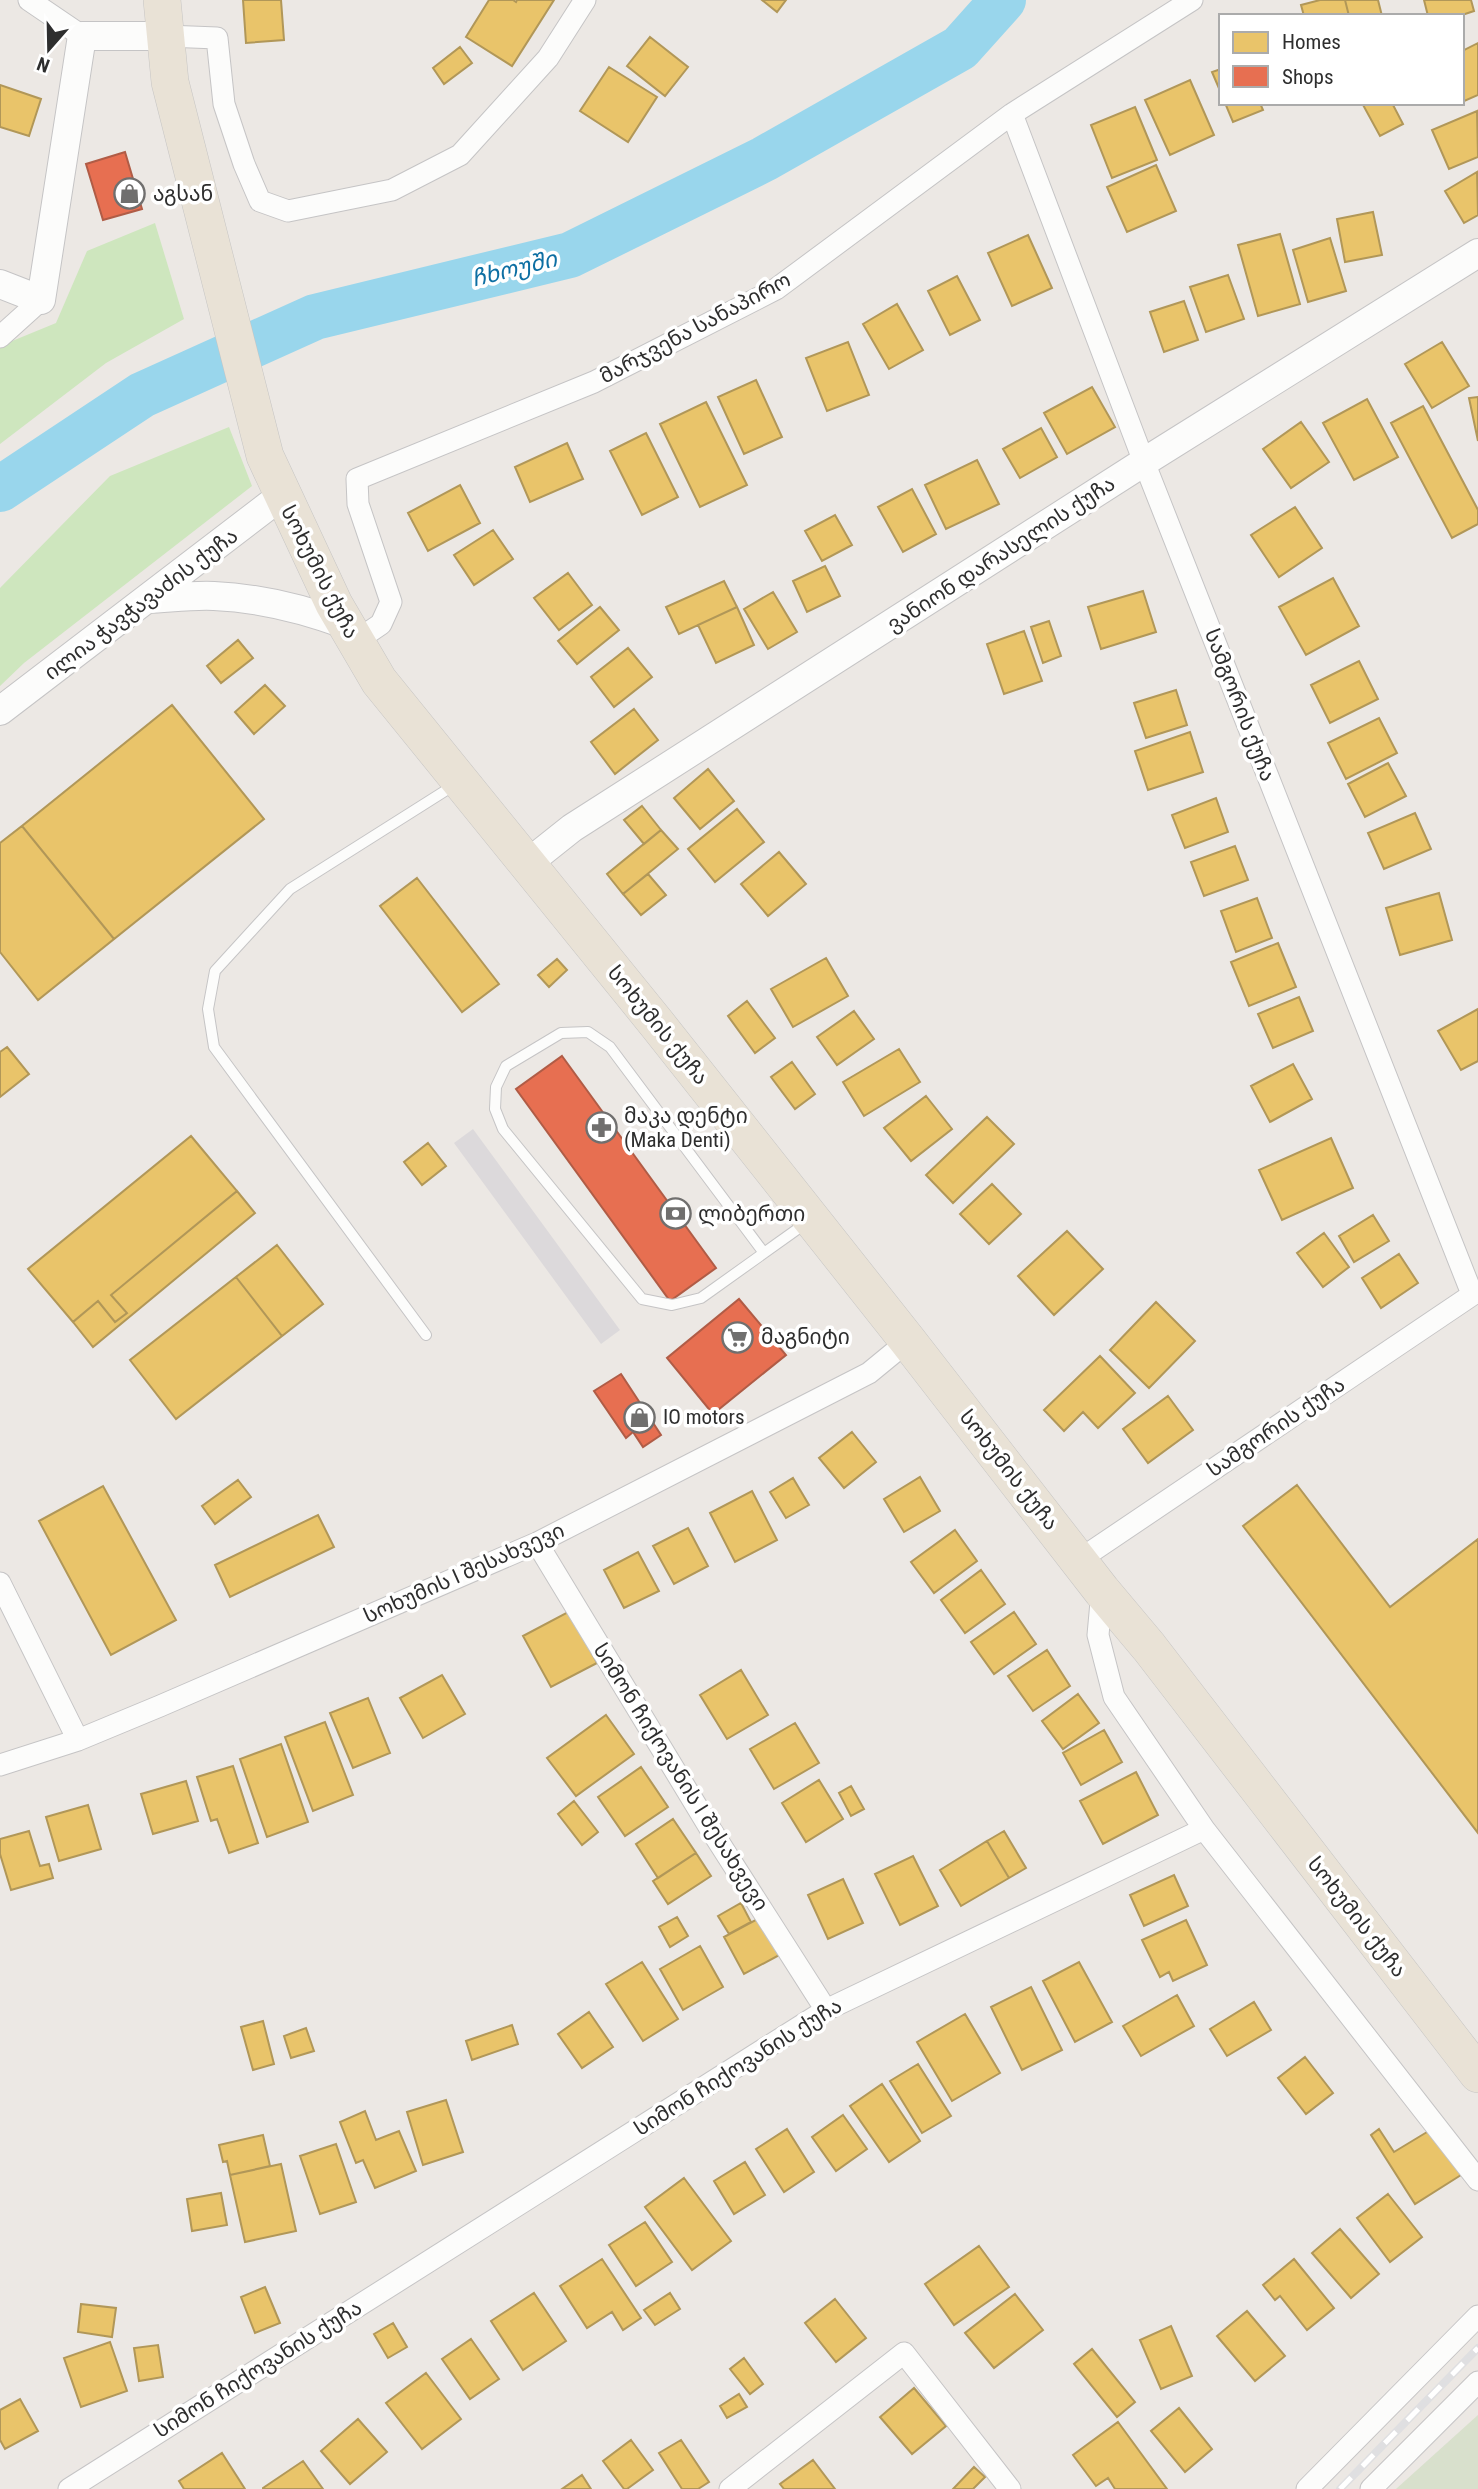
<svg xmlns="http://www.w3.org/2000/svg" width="1478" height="2489" font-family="'Roboto Condensed','Noto Sans Georgian',sans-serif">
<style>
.industrial{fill:#dcd9db}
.green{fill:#cee6be}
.cemetery{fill:#d8e0cc}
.homes{fill:#e9c46a;stroke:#b19758;stroke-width:2}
.shops{fill:#e76f51;stroke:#b05c46;stroke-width:2}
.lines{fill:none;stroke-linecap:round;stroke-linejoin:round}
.river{stroke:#99d6ec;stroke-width:46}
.service-casing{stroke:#c5c4c5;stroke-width:12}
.minor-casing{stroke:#c5c4c5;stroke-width:23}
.tertiary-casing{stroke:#c5c4c5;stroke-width:30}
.trunk-casing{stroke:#c6c5c4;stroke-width:38}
.service{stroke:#fcfcfb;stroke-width:10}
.minor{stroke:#fcfcfb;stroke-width:21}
.tertiary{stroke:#fcfcfb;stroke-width:28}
.trunk{stroke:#e9e2d6;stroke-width:37}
.rail-casing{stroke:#dfdfe1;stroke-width:8}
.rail{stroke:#fff;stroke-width:5;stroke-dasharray:16;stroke-linecap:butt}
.labels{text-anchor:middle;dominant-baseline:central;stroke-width:7;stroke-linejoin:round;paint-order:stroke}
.poi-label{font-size:21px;fill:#2e2e2e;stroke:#fff;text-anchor:start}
.street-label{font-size:21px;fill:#2e2e2e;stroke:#fff}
.water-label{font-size:23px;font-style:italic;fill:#0d6fa3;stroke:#fff}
</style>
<rect width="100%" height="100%" fill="#ece8e4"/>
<!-- industrial -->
<path class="industrial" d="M473,1129l147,201 -19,14 -147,-201z"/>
<!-- green -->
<path class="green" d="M155,223l29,96 -78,44 -106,81v-98l56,-23 31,-72z
M229,427l23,59 -228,177 -24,23v-98l110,-112z"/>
<!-- cemetery -->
<path class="cemetery" d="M1478,2415v74h-82z"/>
<!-- homes -->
<path class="homes" d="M243,0h38l3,40 -38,3z
M489,0h24l3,2 1,-2h37l-42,66 -46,-29z
M762,0h24l-9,12z
M1320,0h25l4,16h-45l-3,-11z
M1345,0h33l4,16h-33z
M1424,0h47l3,11 -15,5h-31z
M650,37l38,30 -23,29 -38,-30z
M1478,43v52l-16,7v-51z
M460,47l12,16 -28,21 -11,-16z
M609,67l48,30 -29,45 -48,-31z
M1221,69v24l-9,-21z
M1190,80l24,55 -44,20 -25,-55z
M0,85l41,14 -12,37 -29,-9z
M1225,103h35l3,7 -30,12z
M1362,103h30l11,21 -23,12z
M1135,107l22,53 -45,18 -21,-53z
M1477,111l1,46 -29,12 -17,-39z
M1156,165l20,46 -49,21 -20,-45z
M1477,172l1,43 -14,8 -19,-32z
M1373,212l9,43 -37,7 -8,-43z
M1280,234l20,70 -42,12 -20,-71z
M1028,235l24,53 -40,18 -24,-53z
M1330,238l16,53 -38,11 -15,-52z
M1228,275l16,44 -38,13 -16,-45z
M957,276l23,44 -30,15 -22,-44z
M1184,301l14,39 -34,12 -14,-40z
M897,304l26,46 -34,19 -26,-45z
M848,342l21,53 -42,16 -21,-53z
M1442,342l27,44 -37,22 -27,-44z
M756,380l26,57 -38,17 -26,-57z
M1092,387l23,40 -48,27 -23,-41z
M1478,397v44l-9,-43z
M1367,399l31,58 -44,23 -31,-57z
M706,402l41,83 -47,22 -40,-83z
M1423,406l55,104v14l-26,14 -61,-115z
M1301,422l28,40 -38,26 -28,-39z
M1041,428l16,29 -37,21 -17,-29z
M646,433l32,64 -36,18 -32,-64z
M567,443l16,36 -53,23 -15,-35z
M977,460l22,44 -53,25 -21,-44z
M460,485l20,38 -52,28 -20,-38z
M912,489l24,45 -33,18 -25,-45z
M1295,507l27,41 -43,29 -28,-42z
M835,515l17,30 -30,16 -17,-30z
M493,530l20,29 -39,26 -20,-30z
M825,566l15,30 -33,16 -14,-31z
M568,573l24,32 -33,25 -25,-32z
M1333,578l26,48 -53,29 -27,-48z
M724,581l13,26 -58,27 -13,-27z
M1143,591l13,41 -55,17 -13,-42z
M773,592l24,40 -29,17 -24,-40z
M600,607l19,23 -42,34 -19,-23z
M737,607l17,38 -38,18 -18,-38z
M1049,621l12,35 -18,7 -12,-36z
M1024,631l18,50 -38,13 -17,-50z
M238,640l15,18 -32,25 -14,-17z
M628,648l24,29 -38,30 -23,-30z
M1359,661l19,38 -48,24 -19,-38z
M265,685l20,21 -31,28 -19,-22z
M1176,690l11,35 -41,13 -12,-35z
M172,705l92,114 -150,120 -92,-113z
M634,709l24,31 -43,34 -24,-32z
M1379,718l18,35 -51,26 -18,-36z
M1190,732l13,40 -55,18 -13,-39z
M1388,763l18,33 -41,21 -17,-33z
M708,769l26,32 -34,28 -26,-31z
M1216,798l12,34 -43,16 -13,-33z
M642,806l19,24 -17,14 -20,-24z
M737,809l27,33 -49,40 -27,-33z
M1415,813l16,36 -47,20 -16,-36z
M22,826l92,113 -76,61 -38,-48v-109z
M661,830l17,19 -55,45 -16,-20z
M1235,846l13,34 -44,16 -13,-34z
M779,852l27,32 -38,32 -27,-32z
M648,874l18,21 -25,20 -18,-21z
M417,878l82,106 -37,28 -82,-106z
M1439,893l13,47 -52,15 -14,-47z
M1257,898l15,40 -36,14 -15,-41z
M1278,943l18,44 -47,19 -18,-44z
M826,958l22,38 -55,31 -22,-38z
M557,959l10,11 -18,17 -11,-12z
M1299,997l14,34 -40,17 -15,-34z
M747,1001l28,37 -20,15 -27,-37z
M1478,1009v52l-17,9 -23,-39z
M854,1011l20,28 -37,26 -20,-28z
M7,1047l22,27 -29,23v-45z
M899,1049l21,33 -56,34 -21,-34z
M792,1062l23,32 -20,15 -24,-32z
M1293,1064l19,35 -42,23 -19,-36z
M926,1096l26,33 -41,32 -27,-33z
M987,1117l27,27 -61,59 -27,-28z
M191,1136l46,55 -126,104 16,18 -12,9 -17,-21 -25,21 -45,-53z
M1331,1138l22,50 -71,32 -23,-50z
M428,1143l18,23 -24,19 -18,-23z
M992,1184l29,30 -32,30 -29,-30z
M237,1191l18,22 -162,134 -20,-25 25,-21 17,21 12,-9 -16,-18z
M1373,1215l16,26 -35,21 -15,-26z
M1067,1231l36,38 -49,46 -36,-39z
M1324,1233l25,34 -26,20 -26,-34z
M277,1245l46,59 -41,32 -46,-59z
M1399,1254l19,29 -37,25 -19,-30z
M236,1277l46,59 -106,83 -46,-59z
M1156,1302l39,39 -46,47 -39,-38z
M1100,1356l35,37 -37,35 -15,-16 -19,19 -20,-21z
M1168,1396l25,34 -45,33 -25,-34z
M852,1432l24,30 -32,26 -25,-30z
M920,1477l20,34 -36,21 -20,-33z
M793,1478l16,27 -23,13 -16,-26z
M238,1480l13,17 -36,27 -13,-18z
M1297,1485l93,122 88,-68v294l-235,-307z
M103,1486l73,134 -65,35 -72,-134z
M752,1491l25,49 -42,22 -25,-49z
M318,1515l16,32 -104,50 -15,-32z
M688,1528l20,38 -34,18 -21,-38z
M955,1530l22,31 -43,32 -23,-31z
M638,1552l21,39 -35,17 -20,-38z
M981,1570l24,34 -40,29 -24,-33z
M570,1611l27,52 -46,24 -28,-51z
M1014,1612l22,32 -42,30 -23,-32z
M1047,1650l23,36 -37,25 -25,-35z
M741,1670l27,45 -41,24 -27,-44z
M442,1675l23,39 -42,24 -23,-40z
M1078,1694l21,29 -36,26 -21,-28z
M368,1698l22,55 -37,15 -23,-55z
M606,1715l28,39 -58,42 -29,-38z
M325,1722l28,73 -40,16 -28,-74z
M795,1723l24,40 -45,26 -24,-40z
M1104,1730l18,32 -41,23 -18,-32z
M281,1744l27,78 -41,15 -27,-78z
M233,1766l25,77 -29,10 -12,-34 -6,2 -14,-44z
M641,1767l27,40 -43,29 -27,-39z
M1136,1772l22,43 -55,29 -23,-43z
M819,1780l24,39 -37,23 -24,-39z
M186,1781l12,40 -45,13 -12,-40z
M851,1786l13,23 -13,7 -12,-23z
M574,1801l24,31 -16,13 -24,-31z
M88,1805l13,44 -42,12 -13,-44z
M673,1819l23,34 -38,25 -22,-34z
M29,1831l11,35 9,-2 4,14 -42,12 -11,-36v-15z
M1004,1831l22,37 -17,10 -22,-37z
M987,1841l22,37 -48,28 -21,-36z
M696,1853l15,23 -43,28 -15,-23z
M913,1856l25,50 -38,19 -25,-51z
M1174,1875l14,31 -44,20 -14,-31z
M843,1879l20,44 -35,16 -20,-44z
M741,1903l10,19 -22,12 -11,-18z
M763,1916l20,37 -39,21 -20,-37z
M677,1917l11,19 -18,11 -11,-20z
M1186,1920l21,45 -34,16 -4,-9 -9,5 -18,-37z
M700,1946l23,41 -40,23 -23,-41z
M642,1962l36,57 -35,22 -37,-57z
M1079,1962l33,60 -37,20 -32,-61z
M1031,1987l31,63 -40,20 -31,-63z
M1177,1995l17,31 -53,30 -18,-30z
M1254,2002l17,28 -44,26 -17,-27z
M589,2012l24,35 -31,21 -24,-34z
M965,2014l35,59 -48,28 -35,-59z
M263,2021l11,43 -21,6 -12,-43z
M512,2025l6,19 -46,16 -6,-19z
M306,2028l8,23 -23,7 -7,-22z
M1305,2057l28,36 -27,21 -28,-36z
M918,2064l33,52 -29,17 -32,-52z
M882,2084l38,57 -31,21 -39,-56z
M446,2100l17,52 -40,13 -16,-53z
M365,2111l11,29 23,-9 17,40 -41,17 -12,-28 -7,3 -16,-41z
M843,2115l24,34 -31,22 -24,-34z
M787,2129l27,43 -30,20 -28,-43z
M1379,2129l15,23 38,-23 29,46 -46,29 -44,-69z
M263,2135l7,31 -40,9 -3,-14 -4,1 -4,-17z
M336,2144l20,58 -36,12 -20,-58z
M745,2162l20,33 -31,19 -20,-33z
M281,2164l15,67 -51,11 -15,-67z
M684,2178l47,63 -39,29 -47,-63z
M221,2193l6,32 -35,6 -5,-32z
M1388,2194l34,43 -32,25 -33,-44z
M645,2222l27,40 -36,24 -27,-41z
M1340,2229l39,45 -28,24 -39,-45z
M979,2246l30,41 -55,38 -29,-41z
M602,2259l39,59 -18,12 -11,-18 -25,16 -27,-42z
M1294,2259l40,49 -27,22 -27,-34 -5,4 -12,-15z
M265,2287l15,36 -25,10 -14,-36z
M534,2293l32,48 -43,29 -32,-49z
M670,2293l10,16 -25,16 -11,-15z
M1015,2294l28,36 -49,38 -29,-35z
M835,2299l31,39 -30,24 -31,-39z
M81,2304l35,4 -4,29 -34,-5z
M1247,2311l38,45 -30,25 -38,-45z
M393,2323l14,24 -19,11 -14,-24z
M1171,2326l21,50 -31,13 -21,-49z
M471,2339l28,40 -29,20 -28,-40z
M110,2342l17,49 -46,16 -17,-49z
M158,2345l5,32 -24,4 -5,-33z
M1092,2349l43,53 -18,15 -43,-53z
M744,2358l19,26 -13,10 -20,-25z
M426,2373l35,46 -39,30 -36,-46z
M914,2388l32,38 -34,28 -32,-37z
M739,2394l8,13 -20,11 -7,-12z
M20,2399l18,32 -33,18 -5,-9v-30z
M1179,2408l33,41 -27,23 -34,-41z
M358,2419l29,33 -37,32 -29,-33z
M1118,2422l49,67h-52l-7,-11 -12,8 -23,-31z
M631,2440l22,30 -26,19h-3l-21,-28z
M681,2440l28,42 -11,7h-16l-23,-36z
M222,2453l23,36h-61l-5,-8z
M813,2460l22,29h-51l-4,-5z
M303,2461l20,28h-60v-1z
M974,2467l11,10 -12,12h-20z
M582,2475l9,14h-29z"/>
<!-- shops -->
<path class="shops" d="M125,152l17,57 -39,11 -17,-56z
M562,1056l154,212 -46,33 -154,-212z
M739,1299l47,56 -73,59 -46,-56z
M621,1374l40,61 -18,12 -10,-15 -7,6 -32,-47z"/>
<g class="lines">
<!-- river -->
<path class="river" d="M0,489l142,-94 173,-78 255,-62 194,-96 196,-111 43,-48"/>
<defs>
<path id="service" d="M764,1253l-154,-206 -22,-15 -27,1 -55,33 -10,21 -1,22 8,20 139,170 30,6 29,-7 105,-75
M426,1335l-212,-288 -6,-38 7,-38 75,-82 166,-105"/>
<path id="minor" d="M29,0l53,36
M166,36l51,2 7,66 20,60 16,37 28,10 104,-21 68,-35 88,-97 37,-58
M1012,114l132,348 328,832
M0,337l41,-37
M356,641l25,-17 10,-22 -33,-98 -1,-25 237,-97 182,-93 236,-175 180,-114
M537,1543l174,287 115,180
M1079,1560l399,-269
M0,1583l78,157
M0,1765l78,-25 82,-34 377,-163 332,-170 39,-32
M1204,1829l274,351
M69,2489l757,-479 378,-181 -90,-132 -16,-62 4,-44
M730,2489l174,-136 106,136
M1307,2489l171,-173
M1371,2489l107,-107"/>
<path id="tertiary" d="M0,284l41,16 41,-264h84
M148,599c22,-1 44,-4 66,-3 46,2 90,13 133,29
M0,711l281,-215
M528,863l44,-35 572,-366 334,-209"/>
<path id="trunk" d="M162,0l8,82 95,374 69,148 45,77 278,343 251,317 194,250 47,56 329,427"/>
</defs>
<!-- service casing -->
<use href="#service" class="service-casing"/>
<!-- minor casing -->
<use href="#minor" class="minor-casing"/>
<!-- tertiary casing -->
<use href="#tertiary" class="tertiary-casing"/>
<!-- trunk casing -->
<use href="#trunk" class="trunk-casing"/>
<!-- service -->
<use href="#service" class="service"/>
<!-- minor -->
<use href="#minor" class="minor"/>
<!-- tertiary -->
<use href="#tertiary" class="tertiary"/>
<!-- trunk -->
<use href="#trunk" class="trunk"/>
<defs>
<path id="rail" d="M1340,2489l138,-141"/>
</defs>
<!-- rail casing -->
<use href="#rail" class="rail-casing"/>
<!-- rail -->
<use href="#rail" class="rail"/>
</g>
<!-- icons -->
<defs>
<symbol id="shop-ring" viewBox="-11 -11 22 22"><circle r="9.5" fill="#fff" stroke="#706f6e" stroke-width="1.5"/><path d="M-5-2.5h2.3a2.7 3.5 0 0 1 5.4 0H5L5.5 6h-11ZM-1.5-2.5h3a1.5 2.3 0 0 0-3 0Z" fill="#706f6e"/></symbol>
<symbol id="pharmacy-ring" viewBox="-11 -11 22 22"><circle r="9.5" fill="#fff" stroke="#706f6e" stroke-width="1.5"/><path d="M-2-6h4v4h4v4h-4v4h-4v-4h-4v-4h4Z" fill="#706f6e"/></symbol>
<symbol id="bank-ring" viewBox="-11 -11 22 22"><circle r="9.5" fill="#fff" stroke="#706f6e" stroke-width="1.5"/><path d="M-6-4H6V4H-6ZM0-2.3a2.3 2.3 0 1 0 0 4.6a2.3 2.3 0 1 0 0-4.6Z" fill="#706f6e"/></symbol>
<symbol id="supermarket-ring" viewBox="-11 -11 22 22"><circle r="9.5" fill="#fff" stroke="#706f6e" stroke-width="1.5"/><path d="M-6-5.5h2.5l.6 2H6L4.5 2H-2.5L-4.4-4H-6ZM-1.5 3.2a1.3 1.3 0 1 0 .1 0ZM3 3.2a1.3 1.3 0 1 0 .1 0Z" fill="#706f6e"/></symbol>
</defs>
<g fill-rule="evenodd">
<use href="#shop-ring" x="112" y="176" width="35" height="35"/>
<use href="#pharmacy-ring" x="584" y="1110" width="35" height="35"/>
<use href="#bank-ring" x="658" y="1196" width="35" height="35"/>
<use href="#supermarket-ring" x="720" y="1320" width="35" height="35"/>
<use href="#shop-ring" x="622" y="1400" width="35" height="35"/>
</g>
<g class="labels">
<!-- poi labels -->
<g class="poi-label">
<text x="153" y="194">აგსან</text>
<text x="624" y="1116">მაკა დენტი<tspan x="624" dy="24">(Maka Denti)</tspan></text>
<text x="698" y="1214">ლიბერთი</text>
<text x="761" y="1337">მაგნიტი</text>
<text x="663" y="1417">IO motors</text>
</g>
<!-- street labels -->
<g class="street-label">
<text transform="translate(695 328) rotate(-28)">მარჯვენა სანაპირო</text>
<text transform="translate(1001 554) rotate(-33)">ვანიონ დარასელის ქუჩა</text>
<text transform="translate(320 572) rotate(63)">სოხუმის ქუჩა</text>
<text transform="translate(141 604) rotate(-37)">ილია ჭავჭავაძის ქუჩა</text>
<text transform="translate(1240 705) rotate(69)">სამგორის ქუჩა</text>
<text transform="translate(658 1025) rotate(51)">სოხუმის ქუჩა</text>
<text transform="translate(1276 1427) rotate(-34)">სამგორის ქუჩა</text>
<text transform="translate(1009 1470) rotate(52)">სოხუმის ქუჩა</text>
<text transform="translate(464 1573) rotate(-24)">სოხუმის I შესახვევი</text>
<text transform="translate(681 1777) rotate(58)">სიმონ ჩიქოვანის I შესახვევი</text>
<text transform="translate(1357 1917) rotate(52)">სოხუმის ქუჩა</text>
<text transform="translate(738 2067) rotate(-32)">სიმონ ჩიქოვანის ქუჩა</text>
<text transform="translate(258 2369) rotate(-32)">სიმონ ჩიქოვანის ქუჩა</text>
</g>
<!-- water labels -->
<g class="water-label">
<text transform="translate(514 269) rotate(-14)">ჩხოუში</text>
</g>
</g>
<!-- legend -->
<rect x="1219" y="14" width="245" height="91" fill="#ffffff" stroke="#ababab" stroke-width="2"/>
<rect x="1233" y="32" width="35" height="21" fill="#e9c46a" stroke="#ababab" stroke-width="2"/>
<text x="1282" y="49" font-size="21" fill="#2e2e2e">Homes</text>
<rect x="1233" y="66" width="35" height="21" fill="#e76f51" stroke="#ababab" stroke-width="2"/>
<text x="1282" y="84" font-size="21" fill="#2e2e2e">Shops</text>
<!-- north arrow -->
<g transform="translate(49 49) rotate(200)" stroke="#ffffff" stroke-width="5" paint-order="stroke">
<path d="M0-5L12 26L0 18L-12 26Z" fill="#2e2e2e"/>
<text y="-10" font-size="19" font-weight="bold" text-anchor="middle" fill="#2e2e2e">N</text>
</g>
</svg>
